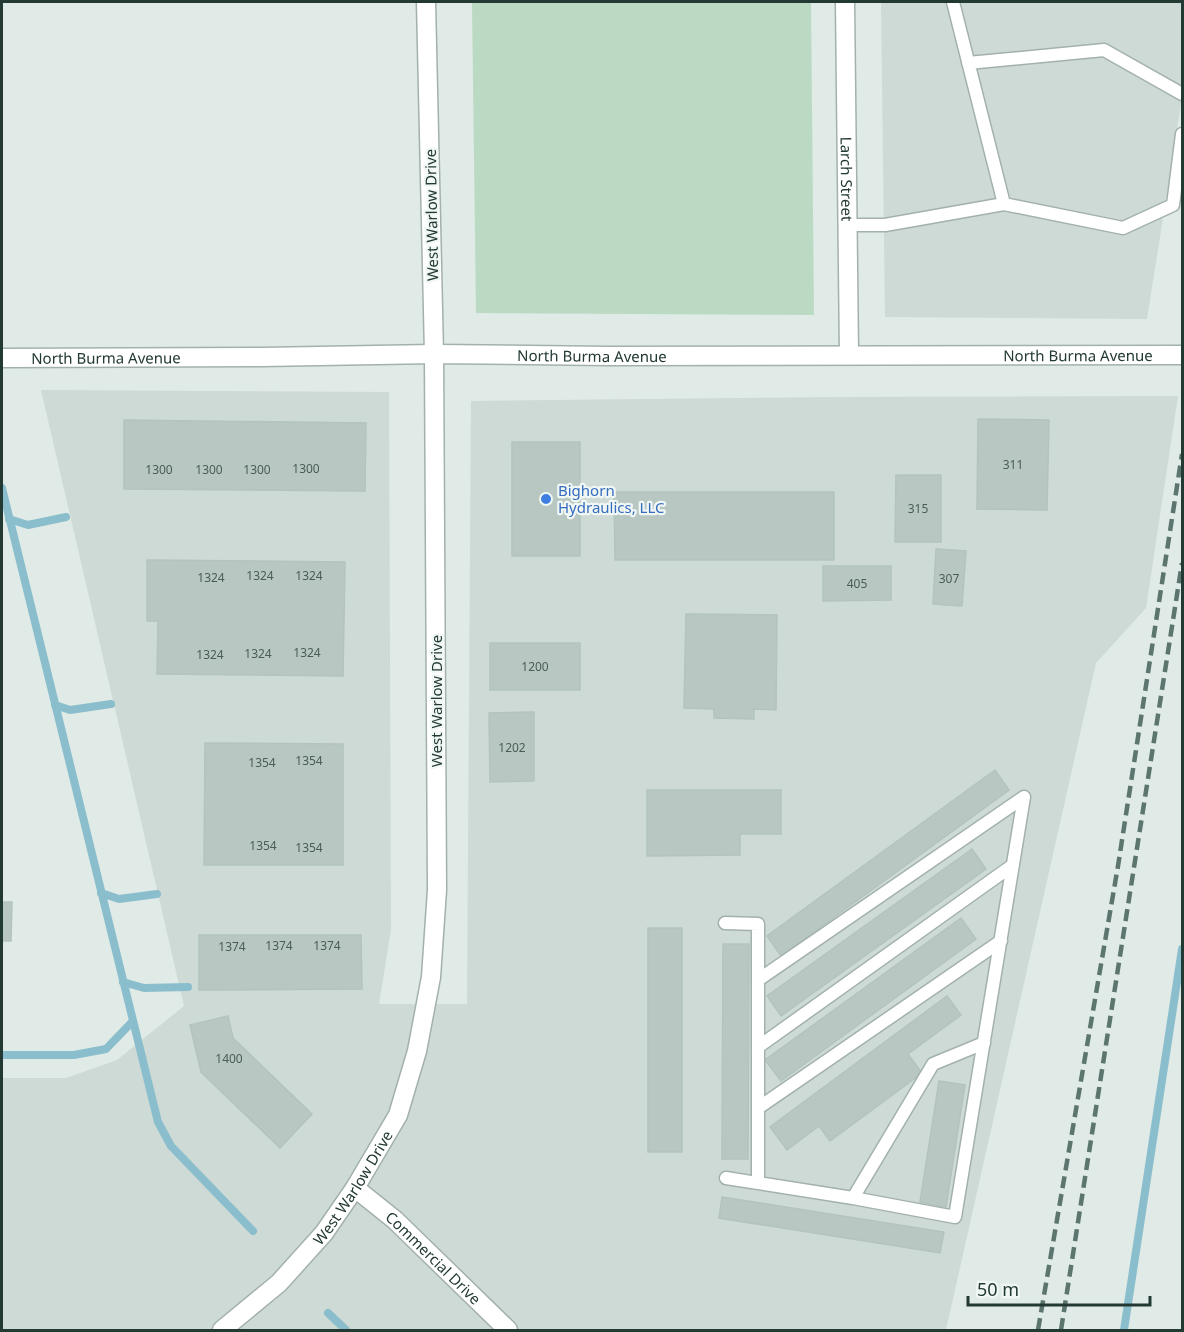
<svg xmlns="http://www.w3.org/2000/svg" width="1184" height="1332" font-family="'Noto Sans',sans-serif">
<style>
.built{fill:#cedad5}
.green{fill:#badac4}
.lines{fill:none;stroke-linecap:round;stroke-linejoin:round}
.stream{stroke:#8bbecc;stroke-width:8}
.building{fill:#b9c7c2;stroke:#b3c3bd;stroke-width:1.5}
.service-casing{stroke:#a3b1ad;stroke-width:15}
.minor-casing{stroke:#a3b1ad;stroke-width:21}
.tertiary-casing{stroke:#a3b1ad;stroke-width:21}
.service{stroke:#fff;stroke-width:12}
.minor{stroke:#fff;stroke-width:18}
.tertiary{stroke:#fff;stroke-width:18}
.rail{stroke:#5c756f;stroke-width:4.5;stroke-dasharray:12 6;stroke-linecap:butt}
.shop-dot{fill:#3f7fe0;stroke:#f0f7f4;stroke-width:2}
.labels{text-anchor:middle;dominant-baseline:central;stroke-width:4.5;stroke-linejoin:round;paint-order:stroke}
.number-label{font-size:12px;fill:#485c58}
.street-label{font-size:15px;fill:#223934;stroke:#f0f7f4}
.shop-label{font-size:15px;fill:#366cbe;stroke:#f0f7f4;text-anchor:start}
</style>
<rect width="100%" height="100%" fill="#e0eae6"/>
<!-- built -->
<path class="built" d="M881,2h301v96l-35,221 -262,-2z
M41,390l348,2 2,538 -12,74h88l4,-603 369,-4 338,-1 -32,212 -50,55 -150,667h-944v-252h64l51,-18 67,-54z"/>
<!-- green -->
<path class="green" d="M472,2h339l3,313 -338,-2z"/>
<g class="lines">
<!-- stream -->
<path class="stream" d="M2,488l156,634 13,24 82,85
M9,519l19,6 38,-8
M55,705l15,5 41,-6
M101,893l18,6 38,-5
M123,982l21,6 44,-1
M2,1055h72l32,-6 27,-28
M328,1313l18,17
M1124,1330l58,-381"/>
</g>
<!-- building -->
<path class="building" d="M978,419l71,1 -2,90 -70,-1z
M124,420l242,3 -1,68 -241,-2z
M512,442h68v114h-68z
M896,475h45v67h-46z
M614,492h220v68h-219z
M936,549l30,2 -4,55 -29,-2z
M147,560l198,2 -2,114 -186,-2 1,-53h-11z
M823,566h68v34l-68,1z
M686,614l91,1 -1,95 -22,-1v10l-40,-1v-9l-30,-1z
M490,643h90v47h-90z
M534,712v69l-44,1 -1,-69z
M205,743l138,1v121h-139z
M995,770l14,20 -228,166 -14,-20z
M647,790h134v44h-41v21l-93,1z
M972,849l14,20 -205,147 -14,-20z
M2,902h10l-1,39h-9z
M961,918l15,21 -195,142 -16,-21z
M648,928h34v224h-34z
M199,935h162l1,54 -163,1z
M723,944h26l-1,215h-26z
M947,996l14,19 -53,39 14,19 -92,68 -11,-15 -32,24 -17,-23z
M228,1016l5,22 79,76 -32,34 -79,-76 -11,-47z
M939,1081l26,4 -19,122 -26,-5z
M722,1197l222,35 -4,21 -221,-35z"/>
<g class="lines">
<defs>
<path id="service" d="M953,2l51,202 119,24 50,-23 9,-71
M968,63l136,-13 78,44
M847,225h38l119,-21
M725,923l33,1v258
M758,1047l255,-182
M758,1108l243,-167
M726,1178l127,20 102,19 69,-420 -266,183
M853,1198l80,-134 51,-21"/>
<g id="minor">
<path id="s1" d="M845,2l4,353"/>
<path id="s2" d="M355,1188l40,32 113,110"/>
</g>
<g id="tertiary">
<path id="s3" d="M2,358l260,-1 172,-3 174,2 574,-1"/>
<path id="s4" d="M222,1330l57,-47 45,-50 31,-45 43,-73 19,-64 14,-74 6,-87 -3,-536 -8,-352"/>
</g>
</defs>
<!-- service casing -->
<use href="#service" class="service-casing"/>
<!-- minor casing -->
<use href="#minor" class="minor-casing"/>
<!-- tertiary casing -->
<use href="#tertiary" class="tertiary-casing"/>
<!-- service -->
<use href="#service" class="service"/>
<!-- minor -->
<use href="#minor" class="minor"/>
<!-- tertiary -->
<use href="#tertiary" class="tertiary"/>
<!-- rail -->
<path class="rail" d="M1038,1330l80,-464 64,-412
M1061,1330l121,-767"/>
</g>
<!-- markers -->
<circle class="shop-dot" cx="546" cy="499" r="6"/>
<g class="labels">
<!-- number labels -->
<g class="number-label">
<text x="1013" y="464">311</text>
<text x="306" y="468">1300</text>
<text x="159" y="469">1300</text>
<text x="209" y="469">1300</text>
<text x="257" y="469">1300</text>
<text x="918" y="508">315</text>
<text x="260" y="575">1324</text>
<text x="309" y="575">1324</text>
<text x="211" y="577">1324</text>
<text x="949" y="578">307</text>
<text x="857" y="583">405</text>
<text x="307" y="652">1324</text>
<text x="258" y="653">1324</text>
<text x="210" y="654">1324</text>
<text x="535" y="666">1200</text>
<text x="512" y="747">1202</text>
<text x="309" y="760">1354</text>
<text x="262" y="762">1354</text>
<text x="263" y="845">1354</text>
<text x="309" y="847">1354</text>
<text x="279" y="945">1374</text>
<text x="327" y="945">1374</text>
<text x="232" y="946">1374</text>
<text x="229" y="1058">1400</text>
</g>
<!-- street labels -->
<g class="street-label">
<text stroke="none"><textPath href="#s1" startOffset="177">Larch Street</textPath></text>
<text transform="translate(431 215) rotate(-91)">West Warlow Drive</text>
<text stroke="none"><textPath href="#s3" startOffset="590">North Burma Avenue</textPath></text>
<text stroke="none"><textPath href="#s3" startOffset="1076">North Burma Avenue</textPath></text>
<text stroke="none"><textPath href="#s3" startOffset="104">North Burma Avenue</textPath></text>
<text transform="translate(436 701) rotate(-90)">West Warlow Drive</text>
<text stroke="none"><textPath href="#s4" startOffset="195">West Warlow Drive</textPath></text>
<text stroke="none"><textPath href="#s2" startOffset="105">Commercial Drive</textPath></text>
</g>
<!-- shop labels -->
<g class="shop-label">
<text x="558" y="490">Bighorn<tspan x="558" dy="17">Hydraulics, LLC</tspan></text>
</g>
</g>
<!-- border -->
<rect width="1184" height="1332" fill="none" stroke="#223934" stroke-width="6"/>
<!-- scale -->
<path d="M968 1296v9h182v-9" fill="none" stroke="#223934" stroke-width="3"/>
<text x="977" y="1296" font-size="18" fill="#223934" stroke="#f0f7f4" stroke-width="4.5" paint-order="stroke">50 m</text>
</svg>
